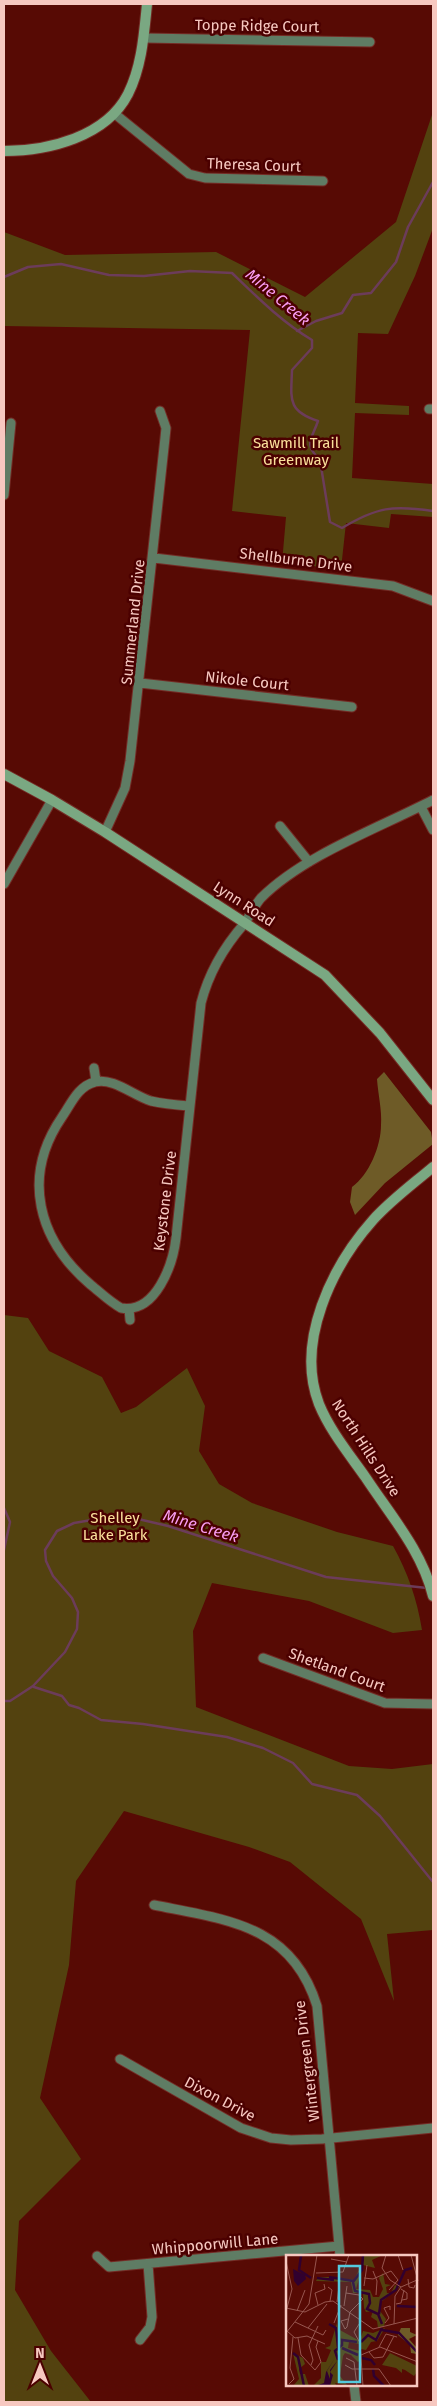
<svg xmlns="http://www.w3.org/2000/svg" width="437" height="2406" font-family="'Fira Sans',sans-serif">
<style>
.green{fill:#53420f}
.forest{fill:#6e5b27}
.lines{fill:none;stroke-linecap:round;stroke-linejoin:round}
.stream{stroke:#6c3c5a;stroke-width:2.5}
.street-casing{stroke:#742c26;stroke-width:11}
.secondary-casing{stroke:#742c26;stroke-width:12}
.street{stroke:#5f7c64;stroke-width:9}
.secondary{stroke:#7aa882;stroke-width:10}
.labels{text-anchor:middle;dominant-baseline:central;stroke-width:5;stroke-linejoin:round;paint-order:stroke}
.street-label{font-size:15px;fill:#f7c8c0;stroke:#4b0000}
.park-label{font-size:15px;fill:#fae09a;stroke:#4b0000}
.water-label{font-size:16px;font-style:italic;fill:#f99cf2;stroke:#4b0000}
.inset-river{fill:none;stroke:#31002f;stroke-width:2.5}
.inset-road{fill:none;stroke:#97564f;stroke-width:1}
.view{fill:#54cadd;fill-opacity:0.15;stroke:#54cadd;stroke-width:2.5}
.inset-edge{fill:none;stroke:#f7c8c0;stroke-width:2.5}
</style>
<rect width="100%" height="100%" fill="#570a04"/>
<!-- green -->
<path class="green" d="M433,112v116l-18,48 -27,58 -30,-1 -3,70 54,3v9l-54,-2 -3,65 81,6v33l-42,-3 -2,14 -43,-5 -5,46 -59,-6 4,-46 -54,-6 18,-181 -246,-4v-94l61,23 151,-3 89,45 91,-75z
M4,1315l24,3 21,33 53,26 19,36 15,-6 51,-39 18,38 -6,45 20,33 33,19 85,29 56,14c15,27 24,53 29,84l-29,3 -84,-32 -97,-18 -19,48 3,76 153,59 43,3 41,-5v166l-46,4 7,67 -33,-82 -71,-57 -41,-15 -125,-36 -48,70 -7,84 -29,133 41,61 -62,62 -4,69 36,61 40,51h-87z"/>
<!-- forest -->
<path class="forest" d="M384,1072l47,60 2,12 -48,39 -30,32 -5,-13 2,-15c17,-12 29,-41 29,-62 1,-15 -3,-31 -4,-46z"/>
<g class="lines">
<!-- stream -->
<path class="stream" d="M4,277l24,-10 33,-3 48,11 35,1 46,-5 42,2c25,24 50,49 80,67v8l-20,22c-1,29 -5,41 26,51 -6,18 -15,23 2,39l10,62 12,6c35,-21 51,-23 91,-17
M297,331l19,-10 26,-8 11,-18 18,-2 25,-31 12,-35 25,-45
M4,1508l6,14 -6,28
M34,1687l28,9 7,9 10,3 22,12 42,4 84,13 36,11 30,15 19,21 45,11 23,21 53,66
M4,1701h6l23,-15 32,-34 12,-23 1,-17 -6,-14 -19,-22 -7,-15 -1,-11 12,-19 17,-8 47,-8 47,11 158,51 101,11"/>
<defs>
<path id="street" d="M144,38l226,4
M115,114l74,60 16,4 118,3
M429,409h4
M4,495l7,-72
M154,558l239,28 40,15
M140,683l212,24
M421,807l12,23
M280,826l29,36
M105,832l20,-44 5,-27 35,-323 1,-10 -6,-17
M4,884l48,-84
M94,1068l2,13
M189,1106c-13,-1 -25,-2 -38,-5 -17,-5 -38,-24 -56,-19 -17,4 -24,22 -33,35 -41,60 -24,123 29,168 10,8 19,17 30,23 35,6 52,-44 55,-70l25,-235c8,-31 22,-55 43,-79 6,-8 10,-18 17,-26 43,-43 118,-70 172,-98
M129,1309l1,11
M263,1658l122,45 48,1
M154,1905c74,15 138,20 163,101l23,250
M120,2059l121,69 30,10 20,2 31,-1 111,-11
M97,2256l12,11 230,-21
M140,2340l10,-13 2,-10 -4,-53
M354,2385l2,17"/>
<path id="secondary" d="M4,151c44,0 102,-14 124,-57 14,-28 16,-60 19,-90
M4,774l48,26 53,32 220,143 55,58 53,67
M433,1167c-20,17 -42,33 -60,53 -41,46 -78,122 -54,184 11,27 31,51 47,74 25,38 56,73 67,118"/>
</defs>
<!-- street casing -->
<use href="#street" class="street-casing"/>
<!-- secondary casing -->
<use href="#secondary" class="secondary-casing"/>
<!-- street -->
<use href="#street" class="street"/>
<!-- secondary -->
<use href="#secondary" class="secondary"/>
</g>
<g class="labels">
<!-- street labels -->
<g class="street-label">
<text transform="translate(257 26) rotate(1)">Toppe Ridge Court</text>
<text transform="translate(254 165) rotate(2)">Theresa Court</text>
<text transform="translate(296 560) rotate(7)">Shellburne Drive</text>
<text transform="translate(133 622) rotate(-84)">Summerland Drive</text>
<text transform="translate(247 681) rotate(6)">Nikole Court</text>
<text transform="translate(244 904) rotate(33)">Lynn Road</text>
<text transform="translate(165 1201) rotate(-83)">Keystone Drive</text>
<text transform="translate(366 1448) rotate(57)">North Hills Drive</text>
<text transform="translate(337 1670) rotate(20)">Shetland Court</text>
<text transform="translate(307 2061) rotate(-97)">Wintergreen Drive</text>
<text transform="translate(220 2099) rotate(28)">Dixon Drive</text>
<text transform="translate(215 2244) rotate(-5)">Whippoorwill Lane</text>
</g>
<!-- park labels -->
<g class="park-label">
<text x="296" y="443">Sawmill Trail<tspan x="296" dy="17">Greenway</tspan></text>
<text x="115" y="1518">Shelley<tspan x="115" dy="17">Lake Park</tspan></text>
</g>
<!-- water labels -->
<g class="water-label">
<text transform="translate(278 297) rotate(40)">Mine Creek</text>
<text transform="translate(201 1526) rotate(17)">Mine Creek</text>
</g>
</g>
<!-- overview -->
<g transform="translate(286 2255)">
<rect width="131" height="131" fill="#570a04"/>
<path d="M75,0h22l-11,5 3,8 -12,-3 -7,24 14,1 3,7h6l4,-8 -4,-11 4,-5 2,11 6,1 -5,2 1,6h4l4,-8 5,2 -19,15 -1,9 6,8 -2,7 -6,2 -1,-7 -6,-4 2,-6 -7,1 -2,-4 -1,-15h-10l-2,-11 -35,-1 2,-4h11l25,3 10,-20zM51,68l1,6 20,11 1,4 -10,-2 -1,6 12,3 1,8 -3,3 -7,-7 -6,-2 -2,3 -3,20 7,9 -12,-2 2,3h-24l8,-8v-16h5l5,-12 -6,-2 5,-2zM99,73l-8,13 -6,1 -5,8 -5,-1 -1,-9 3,-9 10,2zM7,98l10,5 2,6 -6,5 1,5h5l4,12h-16l6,-7zM104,98l27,13v6l-3,4 -9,-6 -3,-1v4l-6,-5 -14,-3z" fill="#53420f"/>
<path d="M115,73h9v4l7,3 -8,4 8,9v6l-6,-1 -1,-8 -12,-10z" fill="#6e5b27"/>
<path d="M7,14l12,6 1,4 -8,7 -4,-5zM49,103l-8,13 3,8v-9l8,-10 -8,12 3,3 -3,11h-15l9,-3 2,-11z" fill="#31002f"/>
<path class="inset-river" d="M15,1l-2,14 12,8M43,22l24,4M31,23l17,2M67,27l2,9 14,3 1,9 -3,6 11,5 4,10M67,27l9,-12 1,-15M111,51l21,1M93,59l2,-14 15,-10 9,-20 7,-2M43,69l7,4 2,19M96,75l17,3 19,20M75,87l7,-7 8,5 6,-12M56,93l16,7M7,98l5,4 6,29M76,103l9,2 4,5M52,105l-3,-9 7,-6v-5l15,2M87,114l1,7 10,10"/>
<path class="inset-road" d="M100,0l-4,13 8,12 11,7 16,-7M112,0l5,15M125,0l7,26M45,4l16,3M0,6l6,28 -5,19M87,16l4,10 -1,14M30,18l27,-1 6,-17M78,23l9,1 18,-8 7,9 -9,10M122,24l1,8 5,1 1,-3M78,31l3,-21M42,32l4,3 -2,11M115,34l6,4v6l-5,1M60,38l13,2 4,4 -13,13 -3,15 -2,2 -4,-8 7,-2M51,47l2,-16M110,49l5,-1 3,-13M32,50l-3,-12 10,-4 -1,-5M58,51l3,-20M0,53l19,4 20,-10 8,-1 40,28 45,-11M11,56l8,-21M75,66l-7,11 6,11 3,43M9,67l28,13 3,-5M48,68l7,-18M99,68l4,-5 -5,-10 6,-2v4M108,69l1,-28 6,-9M22,73l19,-24M1,76l8,7 12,-2 18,8M0,78l23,-29 8,-49M12,83l3,17 14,15 6,-8 -5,-15 2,-6M93,92l7,-13 11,3M83,97l5,6 9,-1 11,-21M75,100l19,-8 38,15M60,103l8,4 3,24M25,110l2,-5 -4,-15 9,-19M59,110l7,4h27l12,17M3,129l5,-5 -4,-11 3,-31"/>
<path class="view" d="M53,11h21v116h-21z"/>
<rect width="131" height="131" class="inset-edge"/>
</g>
<!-- border -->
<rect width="437" height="2406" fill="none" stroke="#f7c8c0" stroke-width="10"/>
<!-- north arrow -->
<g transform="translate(40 2366)" stroke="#4b0000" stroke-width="4" paint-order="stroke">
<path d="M0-4L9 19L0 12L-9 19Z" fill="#f7c8c0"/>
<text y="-8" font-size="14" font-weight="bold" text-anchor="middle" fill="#f7c8c0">N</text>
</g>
</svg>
